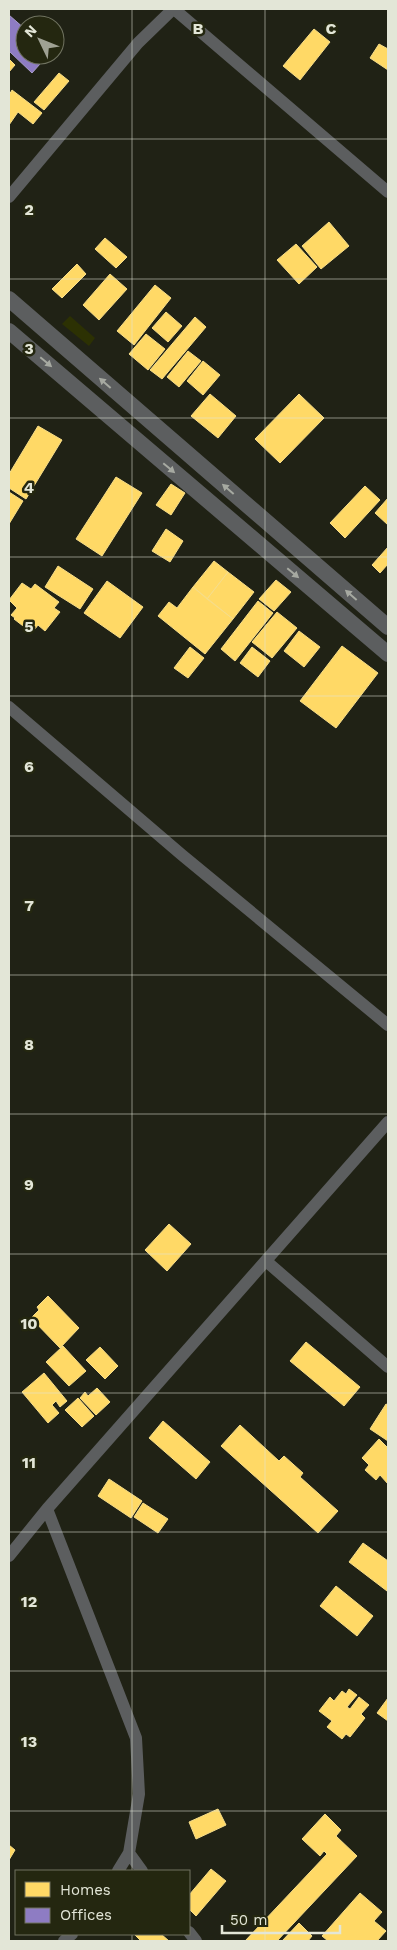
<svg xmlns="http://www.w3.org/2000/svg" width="397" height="1950" font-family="'Work Sans',sans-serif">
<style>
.green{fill:#2c3103}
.homes{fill:#ffd966;stroke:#f7dd88}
.offices{fill:#8e7cc3;stroke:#a89cc9}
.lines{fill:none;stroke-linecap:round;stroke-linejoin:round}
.minor{stroke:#5c5e5f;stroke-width:12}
.tertiary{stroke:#5c5e5f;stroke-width:16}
.oneway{fill:#a6a9a1}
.grid{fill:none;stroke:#e3e6d7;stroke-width:1;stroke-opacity:0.55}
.grid-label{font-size:16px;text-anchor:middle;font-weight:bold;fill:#e3e6d7;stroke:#242710;stroke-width:5;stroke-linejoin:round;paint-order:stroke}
</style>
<rect width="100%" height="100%" fill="#202215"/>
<!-- green -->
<path class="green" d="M70,316l25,22 -6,8 -27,-22z"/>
<!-- homes -->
<path class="homes" d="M314,29l16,13 -30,38 -17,-14z
M379,44l9,5v21l-18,-12z
M9,59l6,6 -6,7z
M59,73l10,8 -25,29 -10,-8z
M12,90l30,23 -9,11 -15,-12 -9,13v-30z
M329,222l20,24 -28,23 -19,-23z
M105,238l22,19 -11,11 -21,-19z
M296,244l21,23 -18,17 -22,-24z
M77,264l9,10 -24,24 -10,-9z
M110,274l17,15 -28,31 -16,-15z
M155,285l16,13 -37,47 -17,-14z
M166,312l16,14 -14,16 -16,-14z
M195,317l11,10 -44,52 -12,-9z
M146,334l19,15 -17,21 -19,-16z
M188,351l13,10 -22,26 -12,-10z
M203,361l17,14 -17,20 -16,-14z
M210,394l26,22 -18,22 -27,-22z
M299,394l25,24 -44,45 -25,-24z
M38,426l24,14 -36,59 -17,-11v-14z
M116,477l26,16 -40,63 -26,-17z
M171,484l14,9 -14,22 -15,-10z
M365,486l15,14 -35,38 -15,-15z
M9,492l14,9 -14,23z
M388,498v27l-13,-12z
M166,529l17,12 -13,21 -18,-11z
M388,547v17l-8,9 -8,-8z
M214,561l14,11 -21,27 -14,-12z
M58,566l35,23 -13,20 -35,-22z
M228,572l26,20 -21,27 -26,-20z
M276,580l15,12 -17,19 -15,-12z
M107,581l36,26 -23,31 -36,-25z
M22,583l9,6 4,-5 24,18 -5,6 6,4 -15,19 -7,-6 -3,4 -5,-4 -3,4 -13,-10 1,-1 -4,-3 6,-7 -8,-8z
M193,587l40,32 -28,35 -47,-38 11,-14 8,6z
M258,601l15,12 -38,48 -14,-12z
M277,612l20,16 -25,30 -20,-16z
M299,631l21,16 -16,20 -20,-16z
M342,646l36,27 -42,55 -36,-27z
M190,647l14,11 -16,20 -14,-10z
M252,647l18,14 -12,16 -18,-14z
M169,1224l22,20 -24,27 -22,-21z
M48,1296l31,32 -19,20 -29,-30 8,-8 -2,-3z
M306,1342l54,45 -16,19 -54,-45z
M63,1346l23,25 -17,15 -23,-24z
M100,1347l18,19 -13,13 -19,-19z
M44,1373l23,28 -7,6 -4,-6 -4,4 7,8 -11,10 -26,-31z
M97,1388l13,14 -14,13 -16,-17 5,-6 3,4z
M78,1398l16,18 -12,11 -17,-17z
M386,1404l2,1v36l-18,-12z
M163,1421l47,41 -14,17 -47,-41z
M240,1425l39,36 5,-5 19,17 -3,4 38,34 -20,22 -97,-87z
M379,1439l9,9v36l-8,-9 -4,5 -11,-10 4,-5 -7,-7z
M109,1479l33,22 -11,17 -33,-22z
M143,1503l25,16 -10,14 -24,-16z
M363,1543l25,18v28l-1,2 -38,-29z
M336,1586l37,30 -16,20 -37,-30z
M349,1689l8,6 -10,12 3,2 9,-12 10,8 -8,9 4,4 -15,19 -4,-3 -4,5 -15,-12 5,-6 -13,-10 11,-14 4,4 8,-10 4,3z
M388,1698v23l-11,-8z
M218,1809l8,16 -30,14 -7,-17z
M325,1814l16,16 -5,6 21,20 -80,85h-32l82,-87 -3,-3 -4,5 -18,-17z
M9,1845l6,5 -6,10z
M211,1869l15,12 -30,35 -7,-7v-14z
M360,1893l22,19 -8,9 12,10 -9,10h-49l-6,-5z
M299,1923l13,13 -4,5h-26z
M134,1934h27l8,7h-28z"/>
<!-- offices -->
<path class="offices" d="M9,15l16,14v26h23l-16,18 -23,-22z"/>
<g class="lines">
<!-- minor -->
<path class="minor" d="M174,9l214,183
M9,197l129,-154 35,-34
M9,707l173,148 206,170
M266,1261l122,106
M47,1509l89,229 3,56 -10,59 -11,18
M9,1556l38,-47 341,-387
M129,1853l13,18
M189,1932l7,9
M64,1941l8,-7"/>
<!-- tertiary -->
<path class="tertiary" d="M9,299l379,328
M9,331l379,323"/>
</g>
<!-- one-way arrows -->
<defs><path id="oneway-solid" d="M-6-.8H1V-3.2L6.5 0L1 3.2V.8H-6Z" transform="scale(1.25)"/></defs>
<g class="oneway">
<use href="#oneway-solid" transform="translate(46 362) rotate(40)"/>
<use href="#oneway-solid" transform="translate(105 383) rotate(-139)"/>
<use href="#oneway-solid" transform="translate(169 468) rotate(40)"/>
<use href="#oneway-solid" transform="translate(228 489) rotate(-139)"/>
<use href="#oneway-solid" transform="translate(293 573) rotate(40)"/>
<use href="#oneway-solid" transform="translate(351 595) rotate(-139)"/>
</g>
<!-- grid -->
<path class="grid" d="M132,9v1862M265,9v1932M9,139h379M9,279h379M9,418h379M9,557h379M9,696h379M9,836h379M9,975h379M9,1114h379M9,1254h379M9,1393h379M9,1532h379M9,1671h379M9,1811h379M132,1934v7"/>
<g class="grid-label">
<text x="198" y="34">B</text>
<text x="331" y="34">C</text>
<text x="29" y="215">2</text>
<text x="29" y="354">3</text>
<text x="29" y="493">4</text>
<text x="29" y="632">5</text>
<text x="29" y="772">6</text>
<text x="29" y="911">7</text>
<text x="29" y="1050">8</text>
<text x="29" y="1190">9</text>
<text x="29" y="1329">10</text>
<text x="29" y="1468">11</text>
<text x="29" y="1607">12</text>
<text x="29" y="1747">13</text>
</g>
<!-- border -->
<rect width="397" height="1950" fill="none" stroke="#e3e6d7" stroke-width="20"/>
<!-- legend -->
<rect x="15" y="1870" width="175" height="65" fill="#242710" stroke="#707360"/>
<rect x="25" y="1882" width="25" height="15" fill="#ffd966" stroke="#707360"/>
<text x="60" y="1895" font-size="15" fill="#e3e6d7">Homes</text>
<rect x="25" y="1908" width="25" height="15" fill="#8e7cc3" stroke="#707360"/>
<text x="60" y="1920" font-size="15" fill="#e3e6d7">Offices</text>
<!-- north arrow -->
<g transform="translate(40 40) rotate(313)"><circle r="24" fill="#242710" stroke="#707360"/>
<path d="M0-4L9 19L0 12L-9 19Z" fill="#9fa193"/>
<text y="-8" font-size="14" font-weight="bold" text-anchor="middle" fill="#e3e6d7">N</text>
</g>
<!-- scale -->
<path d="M222 1925v8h118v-8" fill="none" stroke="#e3e6d7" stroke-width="2.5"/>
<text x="230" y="1925" font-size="15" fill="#e3e6d7" stroke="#242710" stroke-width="4" paint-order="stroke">50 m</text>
</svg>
